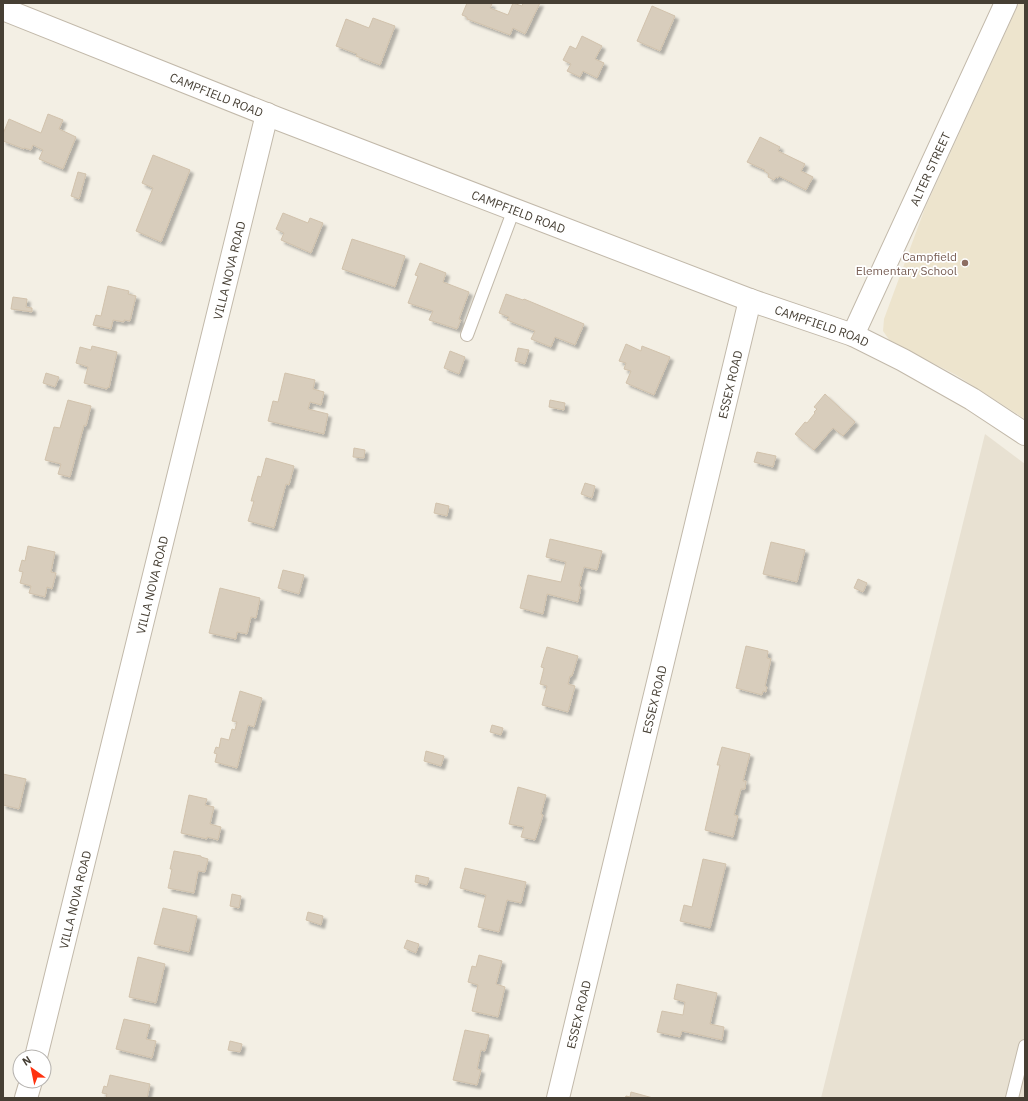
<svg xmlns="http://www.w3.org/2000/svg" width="1028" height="1101" font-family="'IBM Plex Sans',sans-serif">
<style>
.residential{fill:#e8e1d2}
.education{fill:#ede4cd}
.building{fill:#d8cdbc;stroke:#d1c2ac;filter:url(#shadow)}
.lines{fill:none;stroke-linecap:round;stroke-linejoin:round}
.service-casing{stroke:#c2b9aa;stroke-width:14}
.minor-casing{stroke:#c2b9aa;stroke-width:24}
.tertiary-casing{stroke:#c2b9aa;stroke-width:24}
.service{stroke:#fff;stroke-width:12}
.minor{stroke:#fff;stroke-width:22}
.tertiary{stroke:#fff;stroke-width:22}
.education-dot{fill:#8d6e63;stroke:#fff;stroke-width:1.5}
.labels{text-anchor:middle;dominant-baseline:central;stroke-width:3.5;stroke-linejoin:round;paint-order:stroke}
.street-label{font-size:12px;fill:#463f34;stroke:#fff}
.education-label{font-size:12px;fill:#785e54;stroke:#fff;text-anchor:end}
</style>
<defs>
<filter id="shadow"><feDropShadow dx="3.5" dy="3.5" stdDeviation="1" flood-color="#0004"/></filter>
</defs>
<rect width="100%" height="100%" fill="#f3efe4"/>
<!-- residential -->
<path class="residential" d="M985,434l40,30v634h-204z"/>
<!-- education -->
<path class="education" d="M1019,3h6v416l-69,-44 -66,-34 -7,-10 1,-12 41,-111z"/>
<!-- building -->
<path class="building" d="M467,3h21l4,1 -2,4 18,7 5,-12 9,3 1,-3h17l-15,31 -12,-6 -3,7 -43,-16v-2l-5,-2z
M652,6l23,10 -15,35 -23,-10z
M373,18l22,8 -15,39 -24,-9 1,-2 -21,-8 10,-27 23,9z
M582,36l20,10 -7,13 9,4 -7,15 -14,-7 -3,6 -13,-6 4,-7 -8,-4 7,-14 6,3z
M48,114l15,6 -4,9 17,8 -13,32 -24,-10 4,-9 -10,-5 -2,5 -7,-2v1l-21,-8v-7l6,-15 32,14z
M760,137l20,10 -2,4 27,13 -4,7 12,6 -7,13 -27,-14 -1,2 -2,-1 -2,3 -6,-3 1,-3 -5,-3 1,-1 -18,-8z
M153,155l37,15 -29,72 -25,-11 17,-43 -11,-5z
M78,172l8,2 -7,25 -8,-3z
M283,213l25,10 2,-5 13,5 -12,30 -30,-13 3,-7 -8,-4z
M352,239l53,17 -10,31 -53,-18z
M420,263l26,10 -3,9 26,10 -10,27 2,1 -4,9 -28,-9 4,-9 -25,-8 10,-27 -3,-1z
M108,286l21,5 -1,3 8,2 -6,25 -6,-1v2l-11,-2 -2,9 -18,-4 3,-10 5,1z
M506,294l17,6 1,-1 60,25 -9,21 -20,-8 -4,10 -20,-8 4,-8 -28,-11 2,-3 -10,-4z
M13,297l14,2 -1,8 6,1v4l-21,-3z
M626,344l15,7 1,-5 28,11 -16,38 -28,-12 5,-12 -7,-2 2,-6 -7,-2z
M92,346l25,6 -8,36 -1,-1 -1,2 -23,-6 4,-16 -12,-4 4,-16 11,3z
M518,348l11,2 -4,14 -10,-3z
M450,351l15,6 -6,17 -15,-6z
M46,373l13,4 -4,10 -12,-4z
M285,373l30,7 -2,9 11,3 -3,13 -11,-3 -2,7 20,5 -4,20 -56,-13 5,-20 5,1z
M825,394l30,28 -12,14 -10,-8 -19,22 -19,-16 10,-12 2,1 8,-10 -1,-1 3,-3 -3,-2z
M68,400l23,6 -5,20 -2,-1 -14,52 -12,-3 3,-10 -16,-4 9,-33 6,1z
M550,400l15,3 -1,7 -15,-3z
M354,448l11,2 -1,8 -11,-1z
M757,452l19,4 -3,11 -19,-5z
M266,458l28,8 -5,19 -3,-1 -12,44 -26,-7 6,-20h-3l7,-25 3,1z
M585,483l10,3 -3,12 -11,-4z
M436,503l13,3 -2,10 -13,-3z
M550,539l52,12 -5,19 -13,-3 -5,19 2,1 -3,15 -31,-8 -4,20 -23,-6 8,-33 33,7 5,-20 -20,-5z
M771,542l34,8 -8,32 -34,-8z
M28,546l27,6 -4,20 5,1 -4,16 -5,-2 -2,10 -16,-4 2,-7 -11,-3 3,-11 -4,-1 3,-11 3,1z
M283,570l21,5 -5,19 -21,-6z
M858,579l9,4 -4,9 -9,-4z
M220,588l40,10 -4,20 -5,-1 -4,17 -10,-2 -1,7 -27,-6z
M746,646l22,5 -1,7 4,1 -6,27 2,1 -1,5 -3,-1 -1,4 -26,-7z
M547,647l31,9 -6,20h-2l-2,8 7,2 -7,26 -26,-7 5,-19 -7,-2 4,-16 -3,-1z
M240,691l22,7 -8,29 -6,-2 -11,43 -22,-6 2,-8 -3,-1 2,-6 3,1 2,-10 8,2 3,-11 3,1 2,-8 -5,-1z
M492,725l11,3 -2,7 -11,-3z
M722,747l28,7 -7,27h3l-1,8h-4l-7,26 4,1 -5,21 -28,-7 15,-65h-3z
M426,751l18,5 -3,10 -17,-5z
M3,774l23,5 -7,30 -16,-4z
M518,787l28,8 -5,19 2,1 -8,25 -14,-3 3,-10 -15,-3z
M189,795l18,4 -2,6 9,2 -4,17 11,3 -3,13 -11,-3v2l-26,-6z
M174,851l27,5v1l7,2 -3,13 -7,-1 -4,22 -26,-5 4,-19h-2z
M703,859l23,5 -16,64 -30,-7 4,-16 8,2z
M465,868l61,14 -5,21 -14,-3 -8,32 -21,-5 8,-32 -26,-7z
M416,875l13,3 -2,7 -12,-3z
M232,894l9,2 -2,12 -9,-2z
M163,908l34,8 -8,36 -35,-8z
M308,912l15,4 -2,9 -15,-5z
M407,940l12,4 -3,9 -12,-5z
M479,955l23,6 -6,23 9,3 -7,30 -26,-6 6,-26 -10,-3 4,-16 4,1z
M138,957l27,7 -9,39 -27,-6z
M677,984l40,9 -7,31 14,3 -2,13 -40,-9 -2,6 -23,-5 5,-21 21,4 2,-13 -11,-3z
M124,1019l26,6 -4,14 10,2 -4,17 -36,-9z
M465,1030l24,5 -4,16 -4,-1 -4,19 4,1 -4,15 -24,-5z
M230,1041l12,3 -2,8 -12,-2z
M110,1075l40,9 -3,14h-41l1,-4 -5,-1 2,-7 3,1z
M631,1092l22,6h-28l1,-2 4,1z"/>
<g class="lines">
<defs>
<path id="service" d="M467,335l47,-126
M1012,1098l13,-52"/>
<g id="minor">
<path id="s1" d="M36,1057l231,-943"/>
<path d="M26,1098l5,-17"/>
</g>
<g id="tertiary">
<path id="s2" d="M3,9l273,109 268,103 206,79 103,35 50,25 69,39 53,35"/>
<path id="s3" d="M853,335l153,-332"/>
<path id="s4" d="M558,1098l192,-798"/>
</g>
</defs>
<!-- service casing -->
<use href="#service" class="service-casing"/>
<!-- minor casing -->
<use href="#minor" class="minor-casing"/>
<!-- tertiary casing -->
<use href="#tertiary" class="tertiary-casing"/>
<!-- service -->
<use href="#service" class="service"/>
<!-- minor -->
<use href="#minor" class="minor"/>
<!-- tertiary -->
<use href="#tertiary" class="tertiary"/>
</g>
<!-- markers -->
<circle class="education-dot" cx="965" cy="263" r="4"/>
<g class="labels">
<!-- street labels -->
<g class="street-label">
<text stroke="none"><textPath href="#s2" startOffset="230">CAMPFIELD ROAD</textPath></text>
<text stroke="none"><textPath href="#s3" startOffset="183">ALTER STREET</textPath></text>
<text stroke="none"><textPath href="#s2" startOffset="554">CAMPFIELD ROAD</textPath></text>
<text stroke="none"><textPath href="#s1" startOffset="810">VILLA NOVA ROAD</textPath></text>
<text stroke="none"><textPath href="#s2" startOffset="878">CAMPFIELD ROAD</textPath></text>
<text stroke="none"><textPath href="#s4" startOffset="734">ESSEX ROAD</textPath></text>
<text stroke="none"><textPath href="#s1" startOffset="486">VILLA NOVA ROAD</textPath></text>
<text stroke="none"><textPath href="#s4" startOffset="410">ESSEX ROAD</textPath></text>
<text stroke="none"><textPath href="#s1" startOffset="162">VILLA NOVA ROAD</textPath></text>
<text stroke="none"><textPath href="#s4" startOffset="86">ESSEX ROAD</textPath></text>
</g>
<!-- education labels -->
<g class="education-label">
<text x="957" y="256">Campfield<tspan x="957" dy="14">Elementary School</tspan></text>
</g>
</g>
<!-- border -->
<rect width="1028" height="1101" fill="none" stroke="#463f34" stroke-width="8"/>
<!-- north arrow -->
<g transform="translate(32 1069) rotate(327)"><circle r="19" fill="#ffffff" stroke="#b5b2ae"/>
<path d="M0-3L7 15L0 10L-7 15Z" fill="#ff3310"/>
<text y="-6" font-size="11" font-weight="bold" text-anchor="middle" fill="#463f34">N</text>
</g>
</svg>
